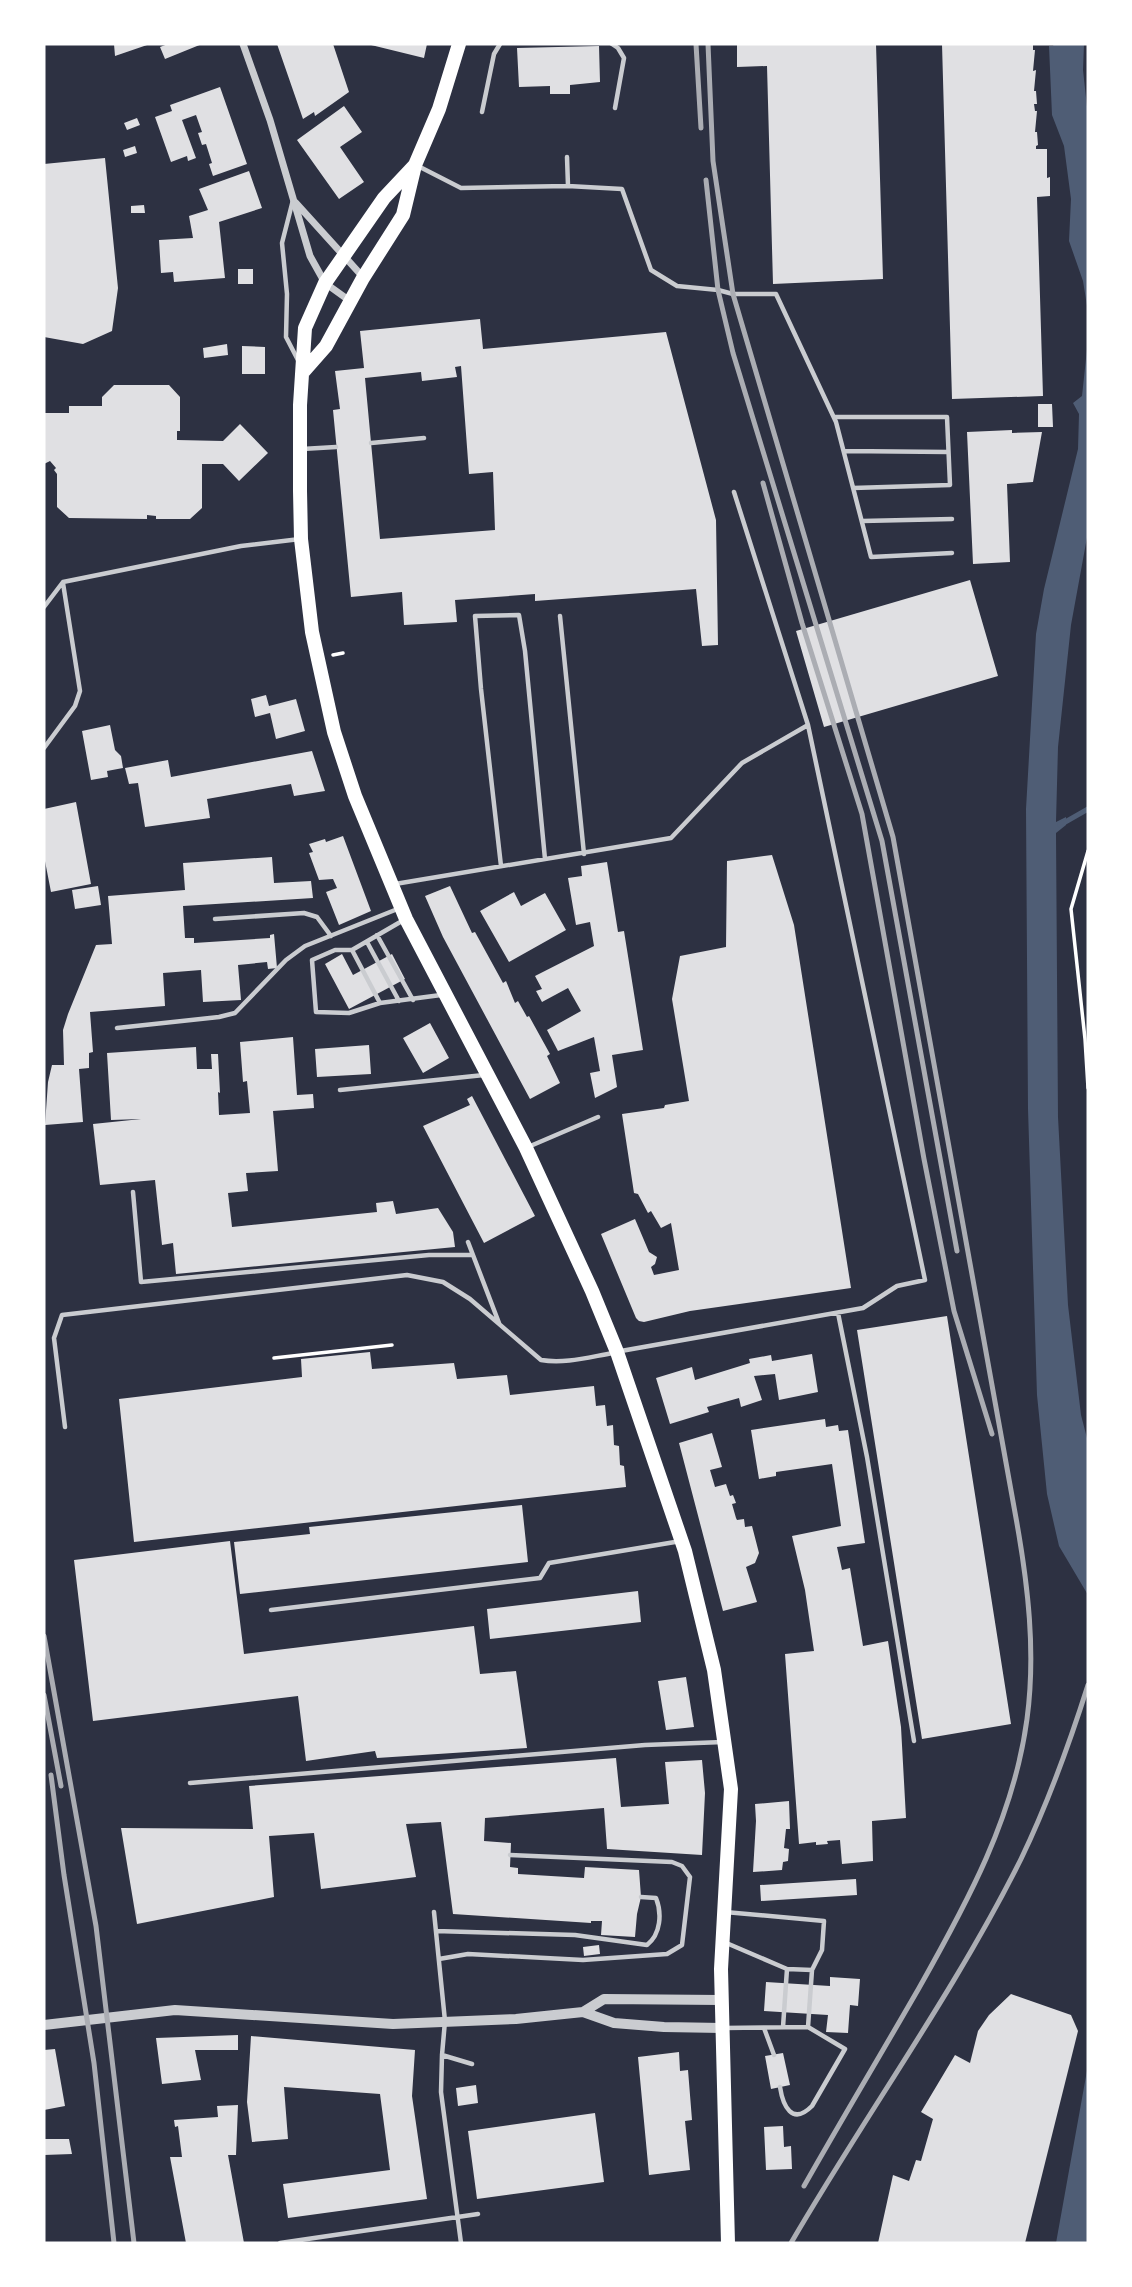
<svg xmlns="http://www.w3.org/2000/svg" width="1132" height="2287" font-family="'Noto Sans',sans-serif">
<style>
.water{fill:#4f5d75}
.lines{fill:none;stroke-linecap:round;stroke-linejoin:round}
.stream{stroke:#4f5d75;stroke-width:5}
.building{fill:#e0e0e3;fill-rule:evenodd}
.path{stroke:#fff;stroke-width:3.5}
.service{stroke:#caccd0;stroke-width:4.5}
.minor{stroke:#caccd0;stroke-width:7}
.tertiary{stroke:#caccd0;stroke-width:10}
.primary{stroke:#fff;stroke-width:14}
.rail{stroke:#abadb3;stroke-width:5}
</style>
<rect width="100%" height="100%" fill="#2d3142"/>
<!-- water -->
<path class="water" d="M1054,44h30l-1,26 5,46v196l-5,-31 -14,-40 2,-42 -7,-53 -12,-31 -3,-69h4z
M1088,340v192l-17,93 -13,122 -2,75 10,-5v8l-10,8 2,284 10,188 13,110 7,27v153l-29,-49 -12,-52 -10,-99 -9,-286 -2,-300 10,-175 8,-45 34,-140 1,-35 -6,-11 9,-7z
M1088,2065v178h-32z"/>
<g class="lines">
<!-- stream -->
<path class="stream" d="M1060,825l28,-16"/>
</g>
<!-- building -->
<path class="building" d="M114,44h36l-35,12z
M168,44h34l-37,15 -5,-12z
M277,44h56l16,48 -34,24 -1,-4 -11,7z
M367,44h60l-3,14z
M737,44h139l7,235 -110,5 -6,-218 -30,1z
M942,44h91v6h2l-2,21 3,-1 -2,21h2l1,13h-3l1,7h2l-2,21h2l1,13 -2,1v3h11v29l3,-1v19l-13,1 6,199 -91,3z
M599,46l1,36 -30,3v9h-20v-8l-31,1 -2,-39z
M220,87l27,77 -34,12 -4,-12 3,-1 -6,-19 -4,1 -4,-12 4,-1 -6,-17 -14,5 14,38 -8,3 -1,-5 -16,6 -16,-45 17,-6 -2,-6z
M344,106l18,26 -22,15 24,35 -25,17 -42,-59z
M137,118l3,7 -13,5 -3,-7z
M135,146l2,7 -12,4 -2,-7z
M105,158l13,130 -6,43 -29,13 -39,-7v-173z
M249,171l13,37 -43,14 6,56 -51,4 -1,-10 -12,1 -2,-33 34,-2 -4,-22 19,-6 -9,-21z
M144,205l1,8h-14v-7z
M238,269h15v15h-15z
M480,319l3,30 183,-17 50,188 2,125 -16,1 -6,-57 -161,12v-7l-80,6 2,22 -53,3 -2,-33 -51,5 -18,-187 7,-1 -5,-38 29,-3 -4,-37zM461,366l8,108 24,-2 2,58 -115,9 -15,-161 56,-6 1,9 35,-4 -2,-10z
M227,344l1,11 -24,3 -1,-10z
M242,346l23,1v27h-23z
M114,385h55l11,12v34h-3v9l46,1 17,-17 28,29 -29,28 -16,-17h-21v44l-12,11h-34v-3l-9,-1v4l-78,-1 -12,-11v-33l-3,-4 2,-2 -6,-7 -6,3v-51h25v-7h33v-9z
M1038,404h14l1,23h-15z
M1012,430v3l30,-1 -9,50 -26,2 3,78 -37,2 -6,-132z
M970,580l28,96 -174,51 -28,-96z
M266,695l3,11 27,-7 9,32 -29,8 -6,-26 -15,4 -4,-18z
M110,725l5,25 6,6 2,12 -16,3 1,6 -17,3 -9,-49z
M312,751l13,40 -31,5 -3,-12 -84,15 3,19 -65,9 -7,-44 -9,1 -4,-16 43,-8 3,17z
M76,802l15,82 -40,8 -7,-36v-47z
M343,836l28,75 -32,14 -13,-33 11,-4 -4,-9 -14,1 -10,-27 4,-1 -4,-8 16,-5 1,3z
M772,855l22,70 57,363 -161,23 -46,11 -5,-1 -3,-3 -35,-84 34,-15 14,33 8,5 -2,7 -4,3 3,8 25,-5 -8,-47 -10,5 -10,-17 -3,2 -10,-19 -4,-1 -12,-79 42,-6 1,-3 24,-4 -17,-102 8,-43 46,-9 1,-86z
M272,857l2,26 37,-2 2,17 -130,8 2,32h9v5l76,-5v-3l4,-1 3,34 -9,1 -1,-7 -29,3 3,35 -38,2 -2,-32 -38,3 2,33 -75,6 3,40 -4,1v15l-10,1 4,53 -38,3 3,-43 4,-17h12l-1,-35 5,-16 28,-69 16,-1 -4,-48 77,-6 -2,-27z
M607,862l11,70 6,-1 19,119 -31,5 5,32 -22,11 -5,-25 10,-2 -6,-34 -36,14 -11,-21 34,-19 -13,-23 -26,14 -6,-11 6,-2 -7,-13 59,-30 -4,-24 -14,3 -8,-47 14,-2 -1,-10z
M98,886l3,19 -26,4 -3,-19z
M450,886l22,47 3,-1 28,51 3,-2 9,22 3,-2 9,16 2,-1 21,38 -3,2 13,27 -30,16 -87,-162 -18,-41z
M514,892l7,14 24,-13 21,37 -57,32 -29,-51z
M342,954l11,21 39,-21 13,25 -56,30 -24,-45z
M430,1023l19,35 -26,15 -20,-35z
M293,1037l4,58 16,-1 1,14 -41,3 5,60 -32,2 2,18 -20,2 4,34 145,-15 -1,-9 17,-2 3,13 42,-6 15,24 2,15 -279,27 -3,-31 -11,2 -7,-65 -55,5 -7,-61 48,-5 -30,1 -4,-67 89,-6 1,22h15l-1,-15h7l2,39 -2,-1 1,23 31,-2 -3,-32 -4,1 -3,-40z
M369,1045l2,29 -54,3 -2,-28z
M472,1096l63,120 -51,27 -61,-117 47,-21 -3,-6z
M947,1316l64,408 -89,15 -65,-409z
M370,1352l2,17 82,-6 3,16 50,-4 3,20 84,-9 2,20 9,-1 2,21 6,-1 1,20 5,1 1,19 4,1 2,21 -492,55 -15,-143 183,-22 -1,-18z
M812,1354l6,38 -39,8 -4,-26 -21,2 8,24 -21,7 -2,-9 -32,9 2,5 -39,12 -14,-46 36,-11 3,13 55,-17 -1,-4 22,-4 1,6z
M825,1419l1,8 12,-2 1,6 9,-1 17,113 -28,4 5,23 8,-2 13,78 25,-5 13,86 5,91 -34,3 1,40 -31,3 -2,-24 -13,1 1,3 -12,1v-3l-17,2 -14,-190 29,-3 -9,-61 -13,-54 49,-10 -9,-62 -56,8v4l-17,3 -8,-49z
M712,1433l10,34 -12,3 5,17 11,-3 4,12 3,-1 3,8 -4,1 4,14 1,2 7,-1 1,8 7,-1 7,27 -4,10 -9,4 11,35 -34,9 -44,-168z
M522,1505l6,57 -288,32 -6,-52 76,-8 -1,-7z
M230,1541l14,113 230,-28 6,48 36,-3 11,77 -150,10 -2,-7 -69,10 -8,-65 -205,25 -19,-161z
M638,1591l3,31 -151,17 -3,-30z
M686,1677l8,50 -28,3 -8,-49z
M616,1758l5,49 48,-3 -4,-42 37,-2 3,33 -3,62 -95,-6 -3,-41 -119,10 -1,23 27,2 -1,24 8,1v6l66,4 1,-11 54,3 2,27 -4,17 -2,23 -34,-2 1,-14h-11v2l-138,-9 -12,-92 -35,2 10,53 -95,12 -7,-56 -45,3 5,61 -137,27 -16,-96 132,1 -4,-43z
M789,1801l1,28h-4l-2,19 5,1 -1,12 -5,1 -1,8 -29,2 3,-51 -1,-17z
M856,1879l1,16 -96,6 -1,-16z
M599,1945l1,9 -16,2 -1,-9z
M830,1977l30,2 -2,27 -8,-1 -2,28 -22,-1 2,-17 -64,-4 2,-29 64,4z
M1011,1994l60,21 7,16 -53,212h-147l15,-68 16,6 7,-21 5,1 12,-42 -12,-7 34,-57 15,8 8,-32 11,-16z
M238,2035v15h-43l6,30 -39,4 -6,-46z
M251,2036l164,14 -3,46 15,103 -139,19 -5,-34 107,-14 -10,-76 -96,-7 4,52 -36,3 -5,-40z
M55,2049l10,57 -21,4v-60z
M679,2052l1,19 8,-1 4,50 -7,1 5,49 -41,5 -11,-118z
M783,2053l7,32 -19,4 -6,-33z
M476,2085l2,18 -20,3 -2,-18z
M238,2105l-2,50h-8l16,88h-58l-16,-86h12l-4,-31 -3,1 -1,-7 44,-3 -1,-11z
M595,2113l9,69 -127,17 -9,-68z
M783,2126l1,21 7,-1 1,23 -26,1 -2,-43z
M44,2139h25l3,15 -28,1z"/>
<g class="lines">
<!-- path -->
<path class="path" d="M333,655l10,-2
M1088,851l-17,58 14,130 3,49
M274,1358l118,-13"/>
<!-- service -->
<path class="service" d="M612,44l6,4 6,10 -9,50
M482,112l12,-58 6,-10
M567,157l1,29
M416,165l45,23 107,-2 54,3 29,81 26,16 41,4 15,4h43l60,128 35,135 81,-4
M293,200l-11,43 5,51 -1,43 13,25
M834,417h113l3,68 -97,3
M371,443l53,-5
M302,449l34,-2
M844,451l104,1
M862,521l90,-2
M44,607l19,-25 178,-36 59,-7
M560,616l24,238
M44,748l31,-42 5,-15 -17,-108
M501,866l-20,-177 -6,-73 44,-1 6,36 20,208
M395,884l276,-46 71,-75 66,-38 -74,-233
M215,919l89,-6 13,4 14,19
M402,921l-50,29h-17l-23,10 4,52 33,1 31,-10 61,-8
M377,935l36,65
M367,942l32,59
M352,950l28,53
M117,1028l102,-11 16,-4 51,-53 19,-14 95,-38
M340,1090l144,-15
M528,1147l70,-30
M133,1192l8,90 288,-27h44
M468,1242l31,81
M838,1313l29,144 47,284
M621,1351l242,-43 34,-22 28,-6 -117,-555
M65,1427l-11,-89 8,-23 345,-40 36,7 27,17 71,61c24,4 48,-3 72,-7
M271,1610l269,-32 9,-15 132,-22
M190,1783l455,-38 78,-3
M434,1912l11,109 -3,34 30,9
M436,1931l139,4 72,10c14,-11 15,-32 9,-47l-15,-1
M724,1942l63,27 25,1
M439,1959l29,-5 115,6 84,-6 15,-9 8,-68 -8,-11 -10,-4 -162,-7
M783,2027l4,-58
M724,2028l84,-1 4,-57 10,-20 2,-29 -99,-9
M764,2028l10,27
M442,2055l-1,37 20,151
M780,2087c3,19 12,39 32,19l33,-57 -37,-22
M280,2243l198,-29"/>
<!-- minor -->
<path class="minor" d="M243,44l27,76 40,136 15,27 25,18
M296,203l67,74"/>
<!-- tertiary -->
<path class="tertiary" d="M583,2012l21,-13 117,1
M44,2025l131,-15 218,14 123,-5 67,-7 31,11 50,4 58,1"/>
<!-- primary -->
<path class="primary" d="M415,165l-31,33 -59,85 -20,45 -5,77v86l1,48 11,93 22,100 21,64 51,123 120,229 66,143 25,61 68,199 29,119 17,119 -10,180 7,274
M304,371l22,-25 37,-68 40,-63 12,-50 24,-56 20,-65"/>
<!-- rail -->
<path class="rail" d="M696,44l5,84
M708,44l5,117 20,133 160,543 123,681c12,67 20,134 11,201 -13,98 -60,184 -108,269 -38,66 -77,131 -115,198
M706,180l12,110 15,63 149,488 75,410
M763,483l39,140 60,191 62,345 30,152 38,123
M44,1636l52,290 38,317
M44,1695l17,91
M51,1775l13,100 30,188 20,180
M791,2243c75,-129 163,-250 230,-384 27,-56 48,-114 67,-174"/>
</g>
<!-- border -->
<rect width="1132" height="2287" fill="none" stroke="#ffffff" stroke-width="91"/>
</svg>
